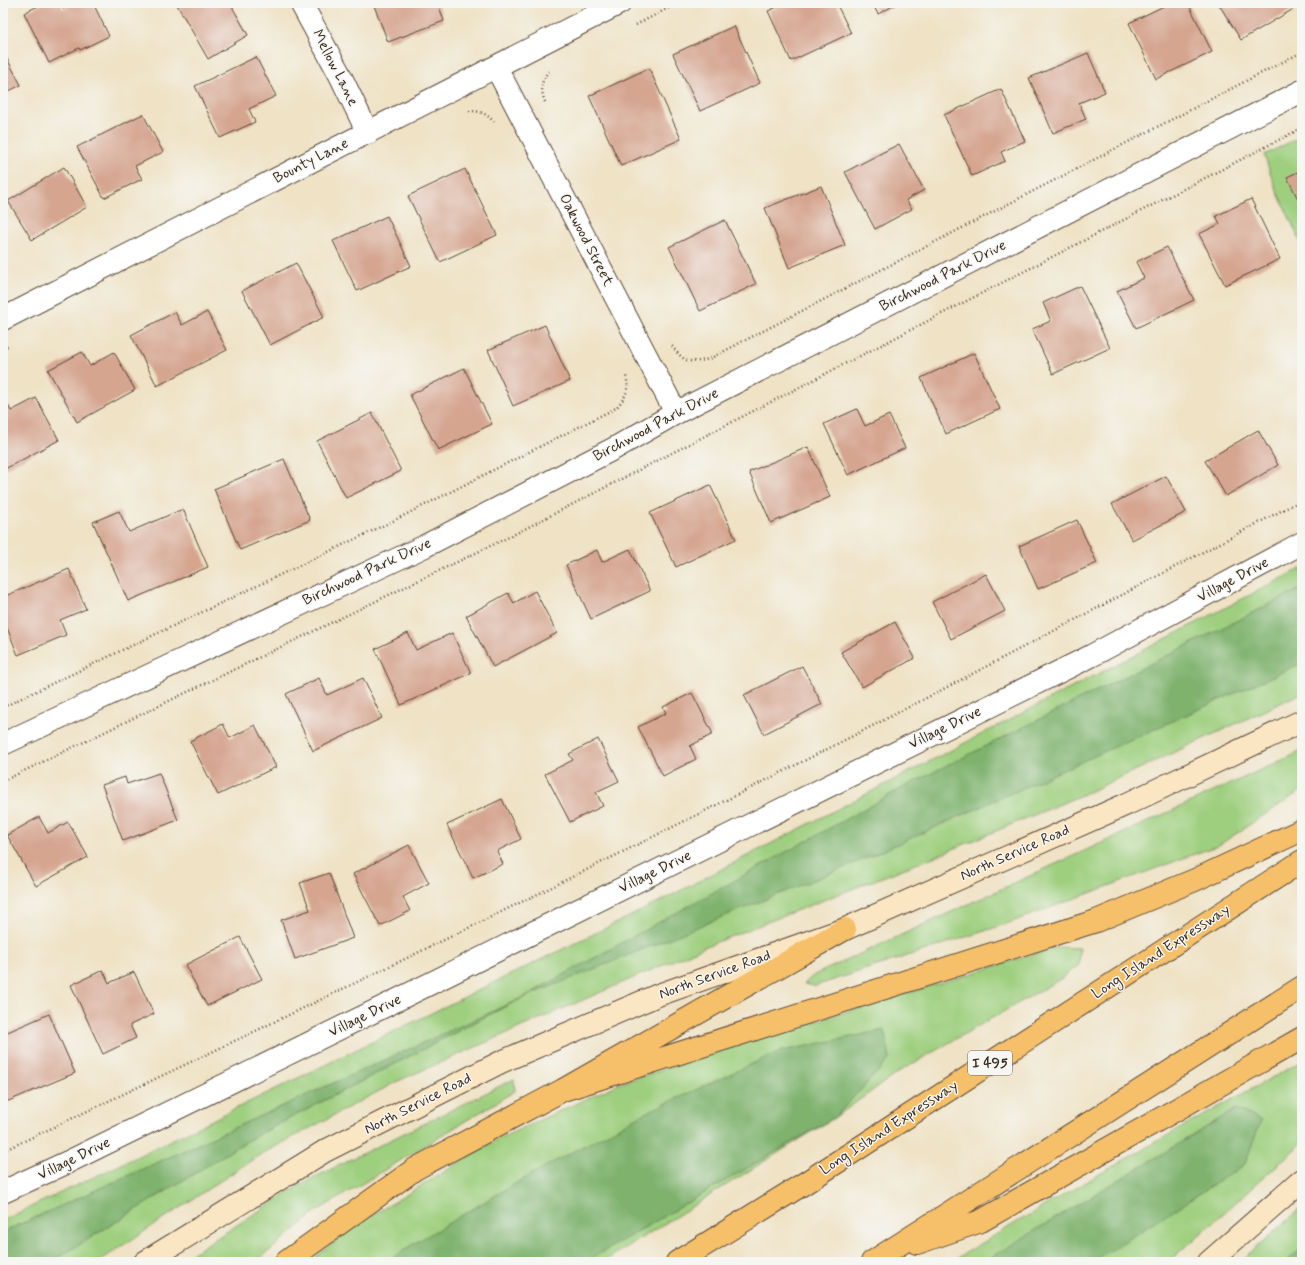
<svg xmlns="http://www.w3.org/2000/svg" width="1305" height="1265" font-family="Mynerve,sans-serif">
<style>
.green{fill:#9ecf7e;stroke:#6c7c4e}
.forest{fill:#7eb26d;stroke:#5c6e46}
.building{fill:#d5a590}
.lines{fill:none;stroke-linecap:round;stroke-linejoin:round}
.minor-casing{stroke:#564637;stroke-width:24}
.secondary-casing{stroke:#564637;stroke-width:24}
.motorway-casing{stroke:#564637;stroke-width:24}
.path{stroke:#564637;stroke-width:2.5;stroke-dasharray:1 3;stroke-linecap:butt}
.minor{stroke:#fff;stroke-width:22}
.secondary{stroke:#fbe6c4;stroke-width:22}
.motorway{stroke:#f6c06b;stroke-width:22}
.labels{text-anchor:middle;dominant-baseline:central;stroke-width:3;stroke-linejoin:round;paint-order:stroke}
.shield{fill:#f6f6f2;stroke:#73675e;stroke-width:1}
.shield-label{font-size:14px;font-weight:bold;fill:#3b2a1e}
.street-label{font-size:15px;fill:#3b2a1e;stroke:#f6f6f2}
</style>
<rect width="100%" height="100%" fill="#f6f6f2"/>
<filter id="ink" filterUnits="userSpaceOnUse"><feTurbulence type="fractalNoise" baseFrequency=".025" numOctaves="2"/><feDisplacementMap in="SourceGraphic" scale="8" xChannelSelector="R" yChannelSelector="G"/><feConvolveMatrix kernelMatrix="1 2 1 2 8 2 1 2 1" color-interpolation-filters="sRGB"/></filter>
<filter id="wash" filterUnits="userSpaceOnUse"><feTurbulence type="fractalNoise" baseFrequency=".012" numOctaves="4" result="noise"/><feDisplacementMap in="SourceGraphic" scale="16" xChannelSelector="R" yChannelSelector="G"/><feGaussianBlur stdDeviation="0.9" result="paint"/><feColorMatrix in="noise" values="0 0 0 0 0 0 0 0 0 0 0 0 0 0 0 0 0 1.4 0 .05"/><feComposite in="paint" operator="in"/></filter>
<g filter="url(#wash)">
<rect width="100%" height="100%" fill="#efe2c5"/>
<!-- green -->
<path class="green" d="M1302,136v109l-26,-56 -12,-34z
M1302,568v125l-211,98 -145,61 -242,95 -306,134 -140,75 -160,106h-47l199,-123 260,-135 -507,228v-12l125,-59 519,-253z
M1302,751v39l-83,55 -210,78 -194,63 -11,-2 10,-9z
M1058,947l22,1 -1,17 -17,13 -162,93 -66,47 -231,144h-293l38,-32 150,-91 123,-56 175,-56z
M1302,1061v82l-133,119h-218c115,-71 233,-136 351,-201z
M514,1079l1,12 -198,120 -61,51h-77l124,-79z
M1302,1207v55h-63l62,-54z"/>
<!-- forest -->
<path class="forest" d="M1302,588v75l-449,201 -333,135 -270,140 -199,123h-48v-30l517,-233 386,-213z
M884,1030l6,29 -56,59 -249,144h-198l23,-16 125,-74 108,-58 135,-62z
M1236,1109l25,11 -16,44 -66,43 -87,55h-109z
M1302,1248v14h-16z"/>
<g id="blocks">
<!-- building -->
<path class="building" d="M44,3h16l3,6 11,-6h19l16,33 -29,14 -1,-2 -30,15 -25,-50z
M176,3h54l18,32 -40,24z
M373,3h65l6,18 -56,21z
M786,3h50l15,30 -60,28 -23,-50z
M872,3h27l-21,11z
M1170,3h18l24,49 -56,27 -27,-56z
M1218,3h83l1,1 -61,36z
M734,26l26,57 -60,28 -27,-57z
M3,51l18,34 -18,9z
M1088,53l17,39 -26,11 7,16 -33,14 -24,-55z
M256,57l20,39 -27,13 6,13 -35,16 -25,-52z
M649,68l32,71 -60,27 -32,-70z
M1001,89l24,52 -24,11 4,9 -33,15 -28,-61z
M143,114l20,38 -28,14 7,13 -38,19 -27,-51z
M899,144l25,46 -18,10 6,9 -37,20 -30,-57z
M64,167l23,40 -55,33 -24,-39z
M465,169l32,66 -57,27 -32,-66z
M1302,170v37l-15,-30z
M821,186l24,59 -56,23 -24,-60z
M1251,199l29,60 -55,26 -26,-51 21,-10 -4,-8z
M387,216l24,50 -54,25 -24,-50z
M725,220l31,64 -56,27 -31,-64z
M1167,247l27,53 -58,28 -19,-37 27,-13 -8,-16z
M296,263l28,54 -54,28 -28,-54z
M1080,286l30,62 -57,26 -21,-45 19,-8 -8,-18z
M175,312l7,13 25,-13 20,38 -70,36 -26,-51z
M545,325l25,56 -57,25 -25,-56z
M82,352l8,14 24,-14 21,38 -58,32 -29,-52z
M974,353l26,56 -54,25 -25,-56z
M464,368l28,56 -54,26 -28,-55z
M3,396l8,15 25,-13 23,42 -56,30z
M857,409l8,17 24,-11 16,33 -57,27 -24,-51z
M372,413l29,58 -55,27 -29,-57z
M1258,430l20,35 -52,31 -21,-35z
M808,447l22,50 -59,26 -22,-51z
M284,459l26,61 -70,30 -26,-61z
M1166,476l20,36 -54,28 -20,-36z
M710,485l26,54 -60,28 -26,-54z
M183,509l25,58 -80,34 -35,-79 26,-11 10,21z
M1077,520l20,43 -59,26 -19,-43z
M630,549l20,42 -59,28 -25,-54 31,-15 5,12z
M69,569l17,40 -26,11 6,15 -48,20 -15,-37v-21z
M986,574l19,37 -54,28 -19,-37z
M535,591l22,42 -64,34 -27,-51 42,-23 6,10z
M895,622l20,36 -53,29 -21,-35z
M408,633l8,17 36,-17 19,40 -70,32 -26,-56z
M802,666l20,38 -58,30 -20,-39z
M319,678l8,17 36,-17 19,40 -69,33 -27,-57z
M692,693l21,41 -23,12 6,13 -33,17 -25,-49 28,-14 -3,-6z
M223,724l7,14 25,-13 21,42 -58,28 -28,-54z
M598,739l21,42 -23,11 7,14 -33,16 -25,-48 28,-14 -4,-6z
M159,773l19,47 -55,21 -21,-56 23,-8 2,7z
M502,799l19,40 -24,12 6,13 -30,14 -26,-53z
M39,817l9,16 20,-11 20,35 -52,29 -29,-51z
M409,845l20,38 -26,14 7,14 -30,15 -27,-52z
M329,873l24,65 -58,21 -14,-39 29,-10 -10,-27z
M240,937l22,42 -55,27 -22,-41z
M103,970l6,13 25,-11 20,42 -24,11 6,13 -33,16 -32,-69z
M49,1014l26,59 -69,29 -3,-7v-61z"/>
</g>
</g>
<g filter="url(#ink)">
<use href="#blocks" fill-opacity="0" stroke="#564637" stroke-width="1"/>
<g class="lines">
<defs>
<path id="minor" d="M301,3l39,72 28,58
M496,67l180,346
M3,319l617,-316
M3,744l422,-198 190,-98 61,-35 626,-322
M3,1192l65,-30 319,-157 704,-349 211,-113"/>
<path id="secondary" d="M145,1262l180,-111 176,-89 157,-67 187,-66 282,-125 175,-83
M1209,1262l93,-82"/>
<path id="motorway" d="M563,1090l533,-169 99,-41 107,-50
M917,1243l64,-22 321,-183
M286,1262l129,-93 148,-79 282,-161
M677,1262l128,-79 497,-322
M872,1262l430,-275"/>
</defs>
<!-- minor casing -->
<use href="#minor" class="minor-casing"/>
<!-- secondary casing -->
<use href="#secondary" class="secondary-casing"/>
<!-- motorway casing -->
<use href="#motorway" class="motorway-casing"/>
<!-- path -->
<path class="path" d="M636,25l42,-22
M545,102c-5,-13 -4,-24 6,-33
M469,111c11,0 17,2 25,11
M672,346c12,16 17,18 37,13l593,-307
M3,348l7,-3
M3,707l392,-187 221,-112c9,-10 14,-18 10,-32
M3,781l508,-245 791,-408
M3,1151c282,-133 562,-268 840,-410 154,-79 306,-161 459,-241"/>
<!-- minor -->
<use href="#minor" class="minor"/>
<!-- secondary -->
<use href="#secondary" class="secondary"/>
<!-- motorway -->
<use href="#motorway" class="motorway"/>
</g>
</g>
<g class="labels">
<!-- shield labels -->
<rect class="shield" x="968" y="1051" width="44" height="24" rx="3"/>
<g class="shield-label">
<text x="990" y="1063">I 495</text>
</g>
<!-- street labels -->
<g class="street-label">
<text transform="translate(335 68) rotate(63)">Mellow Lane</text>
<text transform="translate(311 161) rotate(-27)">Bounty Lane</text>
<text transform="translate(586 240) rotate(63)">Oakwood Street</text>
<text transform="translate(943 276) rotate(-27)">Birchwood Park Drive</text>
<text transform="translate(656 425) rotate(-28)">Birchwood Park Drive</text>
<text transform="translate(367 572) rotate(-25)">Birchwood Park Drive</text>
<text transform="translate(1233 580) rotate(-28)">Village Drive</text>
<text transform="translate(945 728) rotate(-26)">Village Drive</text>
<text transform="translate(1015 853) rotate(-24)">North Service Road</text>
<text transform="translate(655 872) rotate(-26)">Village Drive</text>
<text transform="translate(1161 952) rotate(-33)">Long Island Expressway</text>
<text transform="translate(715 975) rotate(-20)">North Service Road</text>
<text transform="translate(365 1016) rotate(-26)">Village Drive</text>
<text transform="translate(418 1104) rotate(-27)">North Service Road</text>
<text transform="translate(889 1128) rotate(-33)">Long Island Expressway</text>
<text transform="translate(74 1159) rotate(-26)">Village Drive</text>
</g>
</g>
<!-- margin -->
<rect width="1305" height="1265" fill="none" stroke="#f6f6f2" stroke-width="16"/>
</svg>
